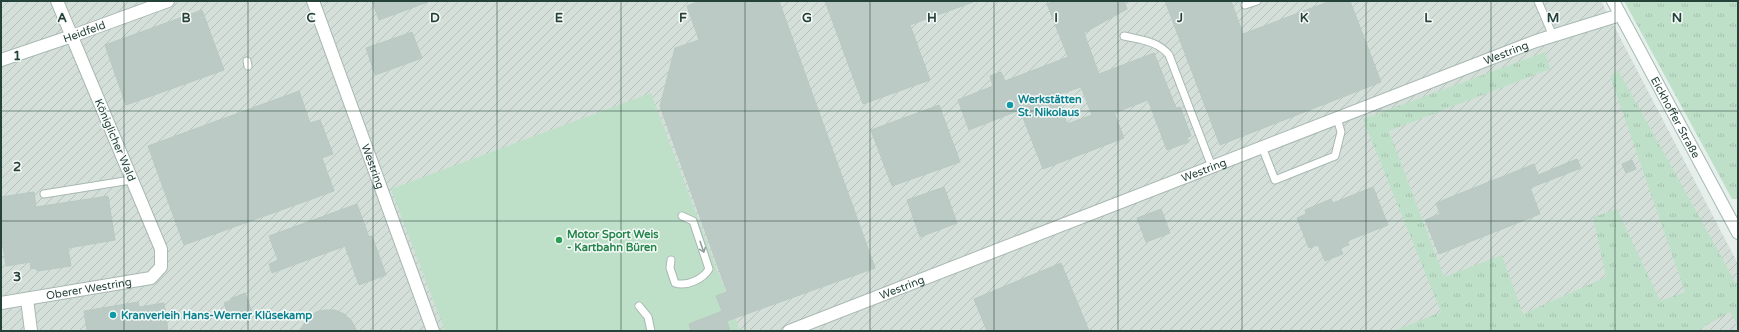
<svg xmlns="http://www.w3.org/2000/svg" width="1739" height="332" font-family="'Varela Round',sans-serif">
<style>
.industrial{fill:url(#industrial-furrows)}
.grass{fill:url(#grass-tufts)}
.garden{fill:#bfe0c8}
.building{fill:#bbcac4;stroke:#b8c9c2;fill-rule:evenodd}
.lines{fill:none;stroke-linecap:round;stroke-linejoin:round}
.service-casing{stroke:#a8b8b2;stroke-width:9}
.minor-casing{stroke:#a8b8b2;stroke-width:14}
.secondary-casing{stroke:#a4bbb3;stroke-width:14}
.service{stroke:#fff;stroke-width:7}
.minor{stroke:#fff;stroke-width:12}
.secondary{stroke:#fff;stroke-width:12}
.oneway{stroke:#92a09c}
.grid{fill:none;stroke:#24423a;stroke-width:1;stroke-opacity:0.55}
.culture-dot{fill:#0f9aa8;stroke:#f7fbf9;stroke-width:1.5}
.leisure-dot{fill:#2e9e5b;stroke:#f7fbf9;stroke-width:1.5}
.labels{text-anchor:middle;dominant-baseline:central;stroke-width:3;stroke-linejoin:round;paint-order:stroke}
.street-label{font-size:11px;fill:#24423a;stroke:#f7fbf9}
.culture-label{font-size:11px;font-weight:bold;fill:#0d838f;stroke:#f7fbf9;text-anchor:start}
.leisure-label{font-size:11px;font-weight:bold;fill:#27864d;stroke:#f7fbf9;text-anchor:start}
.grid-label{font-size:13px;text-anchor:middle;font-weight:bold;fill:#24423a;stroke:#f7fbf9;stroke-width:3;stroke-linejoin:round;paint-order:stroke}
</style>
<defs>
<pattern id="industrial-furrows" width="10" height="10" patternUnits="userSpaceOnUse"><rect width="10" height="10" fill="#d4dfda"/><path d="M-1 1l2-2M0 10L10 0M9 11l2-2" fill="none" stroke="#b6c1bc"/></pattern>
<pattern id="grass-tufts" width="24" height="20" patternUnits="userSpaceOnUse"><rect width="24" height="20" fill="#bfe0c8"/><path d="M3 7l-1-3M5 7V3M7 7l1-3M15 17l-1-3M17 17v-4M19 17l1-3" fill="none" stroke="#a4c1ad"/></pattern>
</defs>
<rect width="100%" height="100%" fill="#e6efeb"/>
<!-- industrial -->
<path class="industrial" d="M1,1h1600l137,263v67h-1737z"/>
<!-- grass -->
<path class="grass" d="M1624,1h114v198h-6z
M1545,52l5,17 -161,62 55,146 58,-22 21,59 83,-37 -13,-60 24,-8 43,92 25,-9 -75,-216 8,-6 120,217v39l-8,-14 -34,19h-302l47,-19 -78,-193z"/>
<!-- garden -->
<path class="garden" d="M651,93l89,238h-295l-54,-142z"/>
<!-- building -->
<path class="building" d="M372,1h55l1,1 -49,18z
M700,1h79l96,267 -148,53 3,10h-39l-2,-7 33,-13 -6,-15 11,-4 -67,-186 15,-58 24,-8 -12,-34z
M825,1h147l1,1 -63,23 20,55 -67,24z
M1055,1h69l3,8 -43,24 15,41 55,-21 22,55 4,-1 11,29 -4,2 2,4 -22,8 -19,-50 -34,13 10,25 -81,31 -23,-59 -51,20 -11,-30 35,-14 -3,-10 11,-4 4,9 63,-24 -21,-53zM1081,87l11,28 -25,9 -10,-29z
M1165,1h66l12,33 87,-33h20l31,81 -161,63z
M202,10l22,60 -98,35 -21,-60z
M412,32l10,26 -47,17 -9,-27z
M299,91l11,32 10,-3 13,34 -11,4 12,33 -150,54 -36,-99z
M939,105l21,57 -68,24 -21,-56z
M1577,159l4,9 -51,20 10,26 -101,40 -14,-34 15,-6 -4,-11 98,-39 4,11z
M1632,160l4,9 -10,4 -4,-9z
M944,187l13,36 -37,14 -13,-37z
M1373,187l15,38 -41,16 2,4 -9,3 3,6 -18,7 -7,-16 -9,3 -12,-30 9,-4 -1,-4 26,-11 2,4z
M34,192l2,15 72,-11 7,44 -47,8 3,18 -33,5 -4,-3 -3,1 -1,-7 -24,4 -5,-33v-36z
M357,204l12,33 3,-1 14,39 -27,10 -14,-39 -73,27 -3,-9 9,-4 -9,-24z
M1161,209l9,24 -24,9 -9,-24z
M1061,263l28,68h-102l-13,-32z
M245,293l7,19 -22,8 -6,-17 7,-3 -1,-1z
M138,302l1,5 25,-4 4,28h-24l-1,-2 -11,2h-45l-3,-20z
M325,310h10l9,4 7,6 6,11h-58l9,-13 8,-6z"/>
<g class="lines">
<defs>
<path id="service" d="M1538,1l15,35
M1245,5l12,-4
M1124,36c17,4 34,5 45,19l43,112
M247,61l1,5
M1262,147l13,33 60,-24 6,-24 -4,-14
M44,194l87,-14
M671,260l-1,8 5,15c12,4 28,-4 34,-14l-16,-48 -11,-5
M639,306l9,11 3,14"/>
<g id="minor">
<path id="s1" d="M313,1l120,330"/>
<path id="s2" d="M1,60l71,-24 96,-35"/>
<path d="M27,299l4,32"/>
<path id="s3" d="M1,303l150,-25 10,-11v-18l-104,-248"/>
<path id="s4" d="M789,331l690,-268 57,-22 84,-26"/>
</g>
<g id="secondary">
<path id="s5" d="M1613,1l125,232"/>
</g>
</defs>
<!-- service casing -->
<use href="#service" class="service-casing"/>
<!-- minor casing -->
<use href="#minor" class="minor-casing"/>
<!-- secondary casing -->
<use href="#secondary" class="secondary-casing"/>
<!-- service -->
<use href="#service" class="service"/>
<!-- minor -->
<use href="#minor" class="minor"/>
<!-- secondary -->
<use href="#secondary" class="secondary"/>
</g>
<!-- one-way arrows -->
<defs><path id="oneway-shaft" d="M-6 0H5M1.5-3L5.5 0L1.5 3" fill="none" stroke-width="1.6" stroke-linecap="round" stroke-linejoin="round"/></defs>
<use class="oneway" href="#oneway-shaft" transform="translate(702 247) rotate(71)"/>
<!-- grid -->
<path class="grid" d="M124,1v330M248,1v330M373,1v330M497,1v330M621,1v330M745,1v330M870,1v330M994,1v330M1118,1v330M1242,1v330M1366,1v330M1491,1v330M1615,1v330M1,111h1737M1,221h1737"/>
<!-- markers -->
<g class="culture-dot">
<circle cx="1010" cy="105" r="4"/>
<circle cx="113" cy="315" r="4"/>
</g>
<circle class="leisure-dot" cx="559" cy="240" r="4"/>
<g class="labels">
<!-- street labels -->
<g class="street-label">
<text stroke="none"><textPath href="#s2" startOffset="88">Heidfeld</textPath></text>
<text stroke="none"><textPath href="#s4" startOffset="769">Westring</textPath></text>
<text stroke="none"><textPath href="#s5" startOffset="132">Eickhoffer Straße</textPath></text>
<text transform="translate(115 140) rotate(67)">Königlicher Wald</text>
<text stroke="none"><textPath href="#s1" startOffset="176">Westring</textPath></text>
<text stroke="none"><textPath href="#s4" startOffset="445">Westring</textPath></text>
<text stroke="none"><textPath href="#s4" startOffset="121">Westring</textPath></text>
<text stroke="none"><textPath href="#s3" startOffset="89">Oberer Westring</textPath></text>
</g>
<!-- culture labels -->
<g class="culture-label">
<text x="1018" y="99">Werkstätten<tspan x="1018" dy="13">St. Nikolaus</tspan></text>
<text x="121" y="315">Kranverleih Hans-Werner Klüsekamp</text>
</g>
<!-- leisure labels -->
<g class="leisure-label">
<text x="567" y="234">Motor Sport Weis<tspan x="567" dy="13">- Kartbahn Büren</tspan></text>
</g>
</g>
<g class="grid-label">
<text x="62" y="22">A</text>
<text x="186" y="22">B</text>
<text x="311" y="22">C</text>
<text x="435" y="22">D</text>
<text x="559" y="22">E</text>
<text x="683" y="22">F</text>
<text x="807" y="22">G</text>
<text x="932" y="22">H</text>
<text x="1056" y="22">I</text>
<text x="1180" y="22">J</text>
<text x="1304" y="22">K</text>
<text x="1428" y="22">L</text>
<text x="1553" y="22">M</text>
<text x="1677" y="22">N</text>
<text x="17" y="60">1</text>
<text x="17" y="171">2</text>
<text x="17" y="281">3</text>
</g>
<!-- border -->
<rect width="1739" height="332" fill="none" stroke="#24423a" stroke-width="4"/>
</svg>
